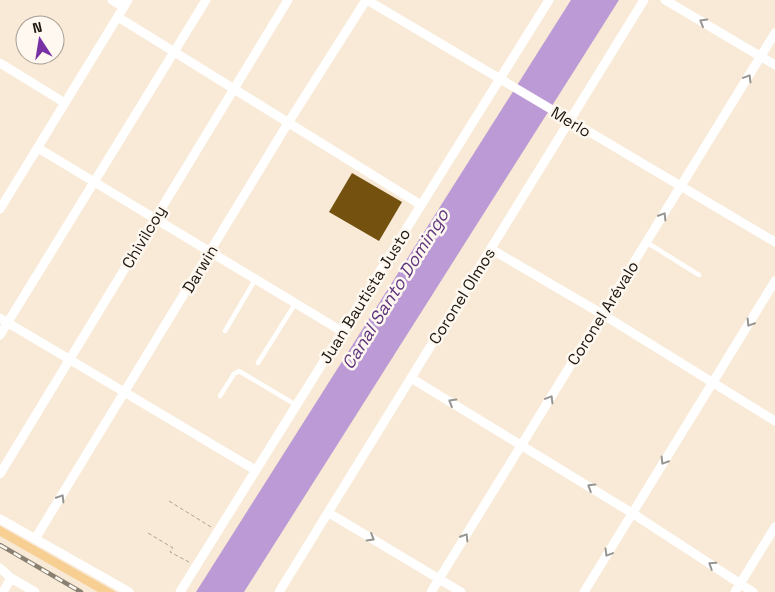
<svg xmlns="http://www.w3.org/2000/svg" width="775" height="592" font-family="'Space Grotesk',sans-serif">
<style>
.green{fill:#f8cf93}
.water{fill:#bb9ad5}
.building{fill:#75510f}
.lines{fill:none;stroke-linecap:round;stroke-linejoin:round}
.path{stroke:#afa494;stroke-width:1;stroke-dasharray:4 2.5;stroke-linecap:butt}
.lane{stroke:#fff;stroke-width:4.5}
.street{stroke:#fff;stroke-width:9}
.rail-casing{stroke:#898072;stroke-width:4.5}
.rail{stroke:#fef8f0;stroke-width:2.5;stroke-dasharray:8;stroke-linecap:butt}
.oneway{stroke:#989693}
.labels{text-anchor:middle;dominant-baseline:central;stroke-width:5;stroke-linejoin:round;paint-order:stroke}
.street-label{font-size:16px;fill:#1b160f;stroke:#fef8f0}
.water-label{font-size:18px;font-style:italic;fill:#62387f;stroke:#fef8f0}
</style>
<rect width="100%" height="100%" fill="#f8ead6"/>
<!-- green -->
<path class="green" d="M0,526l116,66h-18l-98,-56z"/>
<!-- water -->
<path class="water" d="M571,0h48l-375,592h-48z"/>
<!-- building -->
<path class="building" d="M352,173l50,29 -23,39 -50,-29z"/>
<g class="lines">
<!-- path -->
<path class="path" d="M169,501l42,26
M148,533l25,15 -3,4 19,10"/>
<!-- lane -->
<path class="lane" d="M646,242l53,33
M225,331l30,-51
M258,363l37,-59
M220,396l14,-22 5,-3 57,34"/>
<!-- street -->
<path class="street" d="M112,0l12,7
M367,0l408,242
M665,0l110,65
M118,17l303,188
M0,63l65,40
M38,148l305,184
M0,209l128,-209
M491,249l111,65 173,107
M0,318l255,152
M0,335l206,-335
M411,378l221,135 121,79
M0,474l288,-474
M329,513l132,79
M0,519l129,73
M35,539l253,-416 78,-123
M0,568l11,10 24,14
M3,592l8,-14
M180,592l369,-592
M279,592l365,-592
M431,592l344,-559
M584,592l191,-311
M735,592l40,-65"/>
<defs>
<path id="rail" d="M0,545l81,47"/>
</defs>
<!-- rail casing -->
<use href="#rail" class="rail-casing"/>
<!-- rail -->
<use href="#rail" class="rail"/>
</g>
<!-- one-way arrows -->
<defs><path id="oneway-chevron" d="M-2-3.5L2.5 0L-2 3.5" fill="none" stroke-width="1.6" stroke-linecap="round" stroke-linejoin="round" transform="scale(1.25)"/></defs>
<g class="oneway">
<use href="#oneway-chevron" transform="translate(703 22) rotate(-150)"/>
<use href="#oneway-chevron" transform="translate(748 78) rotate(-59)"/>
<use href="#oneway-chevron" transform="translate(663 216) rotate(-58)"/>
<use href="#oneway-chevron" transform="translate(750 323) rotate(122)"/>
<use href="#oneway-chevron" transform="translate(550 399) rotate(-59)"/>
<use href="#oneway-chevron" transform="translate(452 402) rotate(-149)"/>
<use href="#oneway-chevron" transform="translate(664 461) rotate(122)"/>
<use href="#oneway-chevron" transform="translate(591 487) rotate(-148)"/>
<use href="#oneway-chevron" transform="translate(61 498) rotate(-58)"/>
<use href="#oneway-chevron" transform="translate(465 537) rotate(-58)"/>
<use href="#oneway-chevron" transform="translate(371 538) rotate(31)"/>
<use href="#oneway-chevron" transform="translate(608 553) rotate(121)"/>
<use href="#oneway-chevron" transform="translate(712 565) rotate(-147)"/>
</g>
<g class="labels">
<!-- street labels -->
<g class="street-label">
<text transform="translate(571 122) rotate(31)">Merlo</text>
<text transform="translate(144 237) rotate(-59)">Chivilcoy</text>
<text transform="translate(200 269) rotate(-59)">Darwin</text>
<text transform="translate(365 296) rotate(-58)">Juan Bautista Justo</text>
<text transform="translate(462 296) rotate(-58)">Coronel Olmos</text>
<text transform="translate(603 313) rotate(-58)">Coronel Arévalo</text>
</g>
<!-- water labels -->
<g class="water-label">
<text transform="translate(395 289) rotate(-58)">Canal Santo Domingo</text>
</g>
</g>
<!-- north arrow -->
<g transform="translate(40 40) rotate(348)"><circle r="24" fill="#fef8f0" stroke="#a39e96"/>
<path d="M0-4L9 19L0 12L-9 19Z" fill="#7831a4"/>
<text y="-8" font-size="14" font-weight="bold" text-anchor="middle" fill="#1b160f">N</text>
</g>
</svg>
